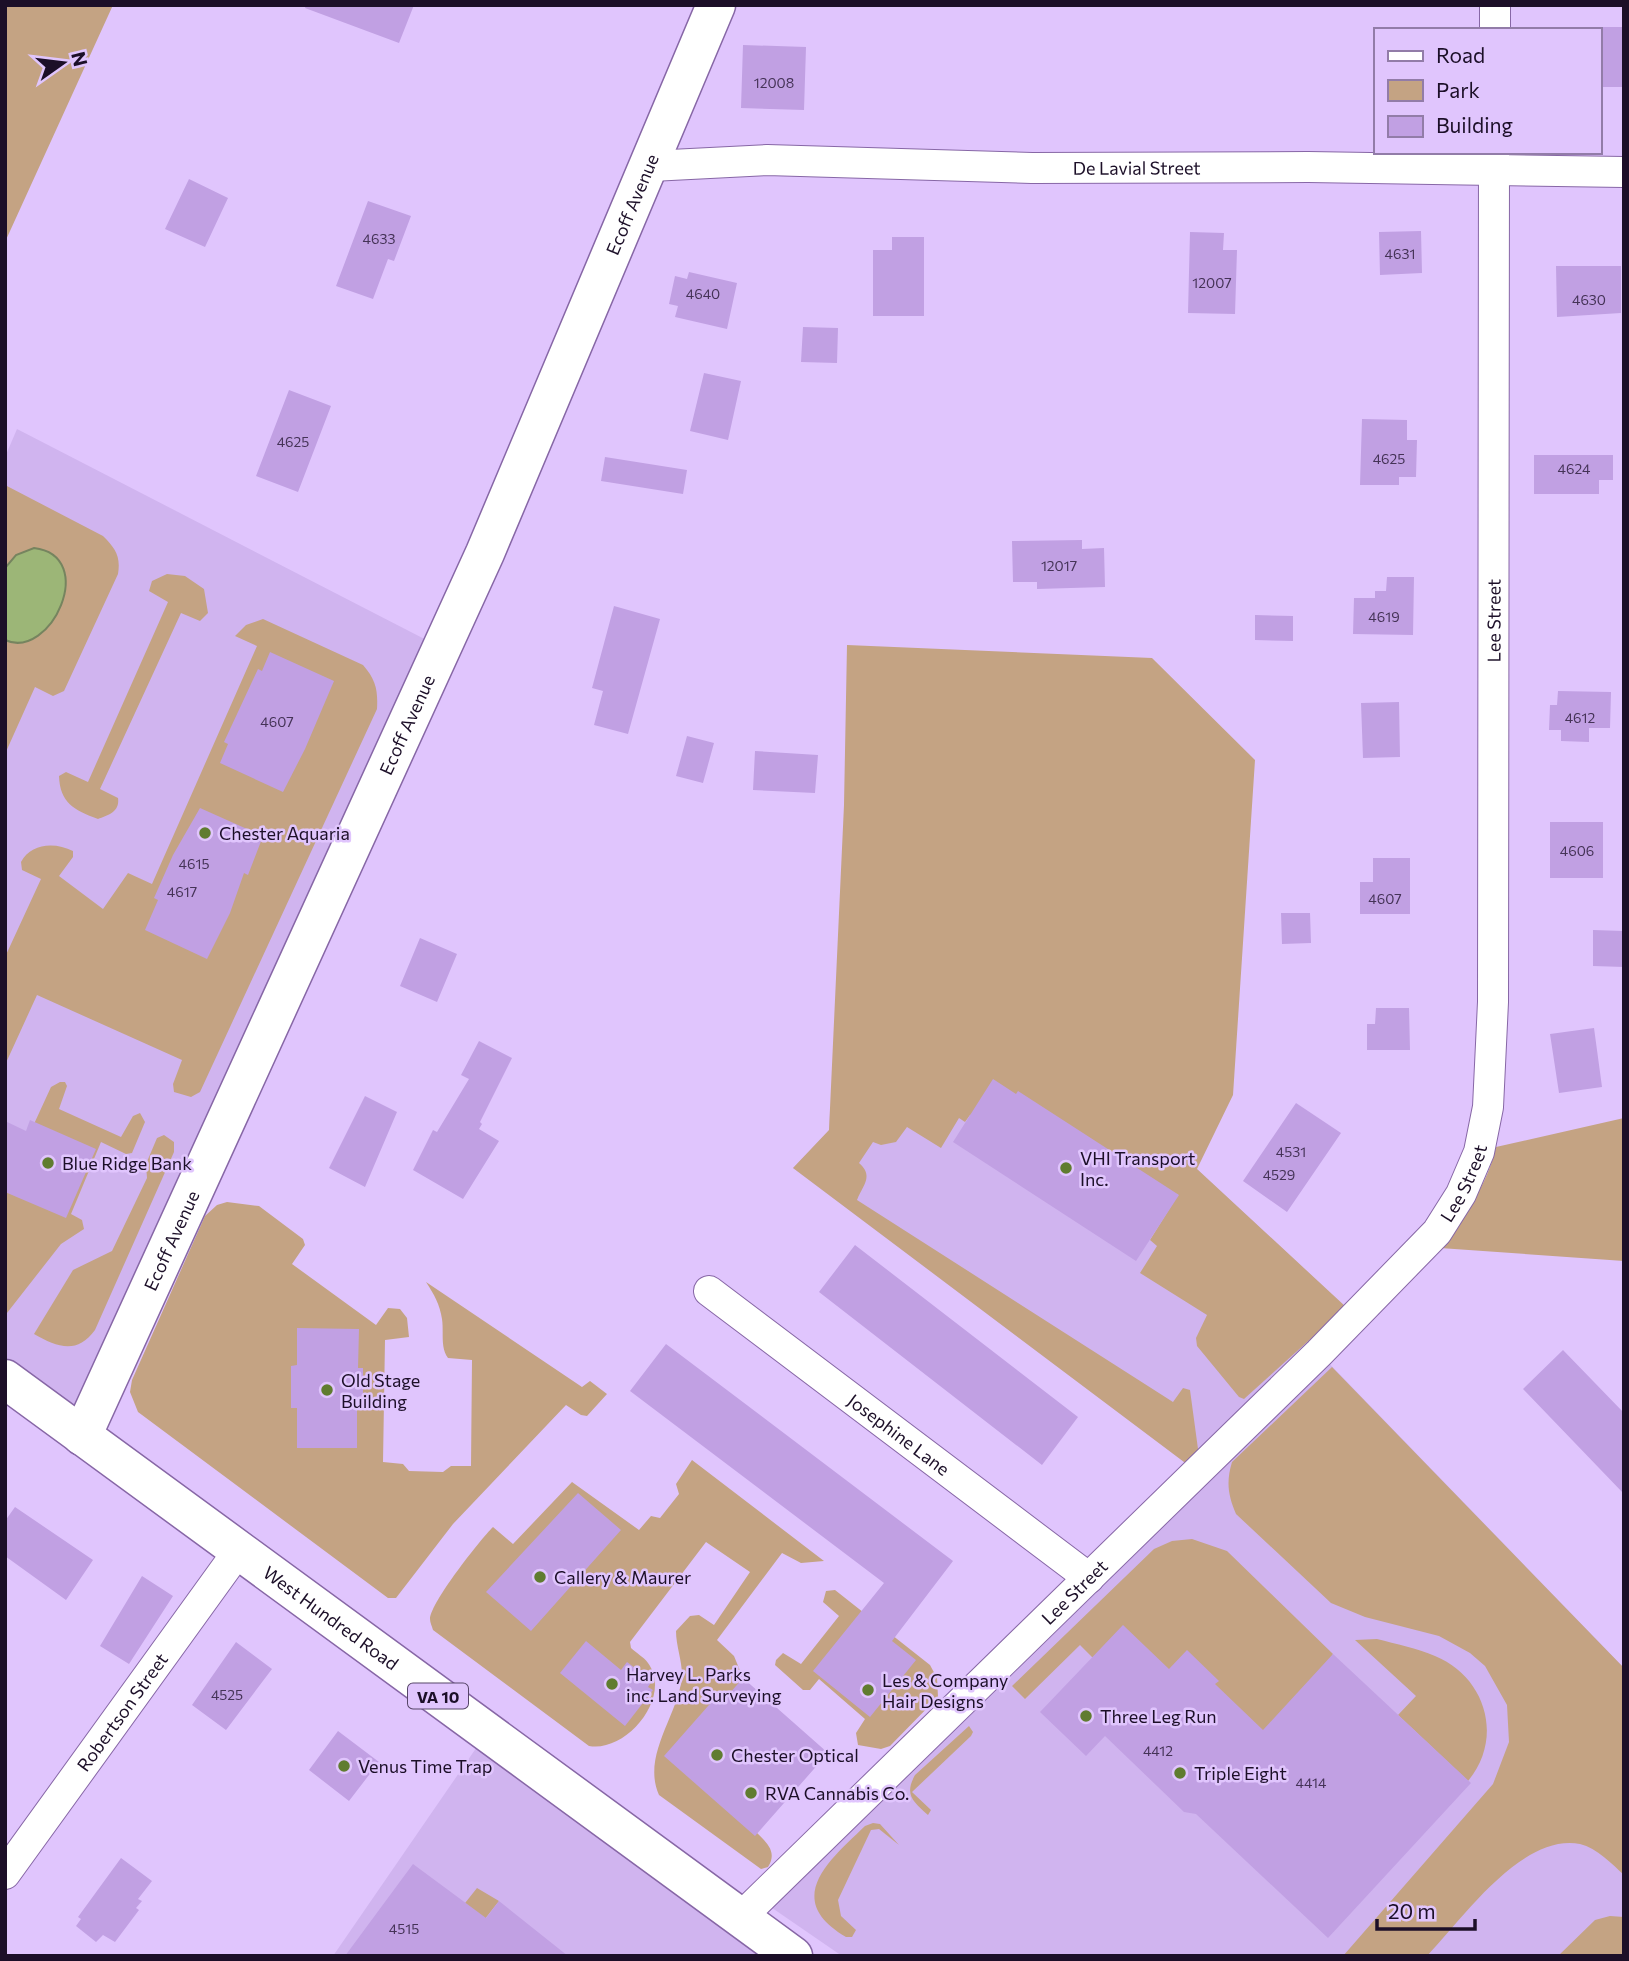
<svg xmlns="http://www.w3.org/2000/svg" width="1629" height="1961" font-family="Commissioner,sans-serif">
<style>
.built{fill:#d0b4ef}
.green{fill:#c4a383}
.water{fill:#9cb677;stroke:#76845f;stroke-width:2}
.building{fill:#c1a0e3}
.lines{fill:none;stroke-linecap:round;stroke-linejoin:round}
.street-casing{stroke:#8767a6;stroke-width:32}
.secondary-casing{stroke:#8767a6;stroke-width:41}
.primary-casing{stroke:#8767a6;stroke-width:41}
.street{stroke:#fff;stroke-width:30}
.secondary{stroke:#fff;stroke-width:38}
.primary{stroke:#fff;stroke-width:38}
.poi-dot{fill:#607c30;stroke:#e0c5fd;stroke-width:2.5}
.labels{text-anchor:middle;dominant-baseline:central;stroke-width:5;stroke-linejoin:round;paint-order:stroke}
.number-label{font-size:14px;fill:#453357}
.shield{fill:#e0c5fd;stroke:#574668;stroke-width:2}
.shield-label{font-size:16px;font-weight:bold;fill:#1c0f28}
.street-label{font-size:18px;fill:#1c0f28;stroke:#e0c5fd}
.poi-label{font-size:18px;fill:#1c0f28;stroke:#e0c5fd;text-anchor:start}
</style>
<rect width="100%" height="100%" fill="#e0c5fd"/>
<!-- built -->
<path class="built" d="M17,429l423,218 -359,784 -76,-56v-918z
M987,1029l210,140 157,146 -159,155 -402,-302 36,-37 1,-20z
M1320,1354l304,314v288h-782l-83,-57z
M481,1741l308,215h-456z"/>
<!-- green -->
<path class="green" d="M5,5h108l-108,237z
M5,485l98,51c12,12 18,20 15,38l-54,117 -11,5 -18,-9 -30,67z
M167,574l18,2 19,13 4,24 -8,8 -19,-8 -81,176 18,9c2,14 -10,17 -20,21 -24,-9 -38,-16 -39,-43l7,-4 22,10 80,-180 -19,-11 3,-10z
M263,619l100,46c13,15 15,25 14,44l-177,383 -9,5 -17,-5 -1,-8 9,-24 -145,-65 -32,70v-108l36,-78 -19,-9 -1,-8c10,-19 34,-20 52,-11v6l-14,19 44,33 25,-36 24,11 105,-238 -22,-10 11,-11z
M847,645l305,13 103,102 -22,335 -36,74 149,138 -102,92 -5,-2 -42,-51 -1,-8 11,-23 -67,-42 17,-27 -7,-6 28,-45 -164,-91 -44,11 -5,7 -6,-4 -18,30 -34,-21 -11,15 -15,3 -8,-3 -14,21c15,13 4,22 -2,37l316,202 10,-14 7,2 8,59 -1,6 -9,10 -395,-297 36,-38 15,-325z
M60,1082h5l2,4 -8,23 62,28 12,-21 7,-3 5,9 -13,31 -6,1 -25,-12 -30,72 11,6 2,9 -23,15 -54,69 -2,-126 46,-100z
M1624,1118v143l-184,-13c24,-33 47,-61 56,-101z
M164,1135l10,7v10l-79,178c-18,25 -38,17 -61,4l39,-64 39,-19 35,-73 -1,-14 11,-26z
M227,1202l32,4 44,33 2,6 -13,19 84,61 12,-17 12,1 7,9 2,19 -24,3 -2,122 20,2 6,7 34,1 8,-6h20l1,-106 -24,-2c-8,-11 -4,-26 -6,-39 -2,-14 -8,-25 -16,-37l156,105 8,-6 17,13 -20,22 -6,-1 -15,-10 -113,119 -57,74h-8l-250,-186 -8,-20 2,-12 73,-164 12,-11z
M1332,1367l292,301v207c-12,-11 -27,-27 -44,-31 -58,-11 -117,74 -153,112h-84l150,-172 16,-42 -2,-37 -22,-39 -15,-13 -31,-17 -74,-19 -34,-14 -95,-89c-8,-19 -10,-32 -4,-52z
M692,1460l132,101 -23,2 -19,-10 -65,87 17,16 9,22 12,153c11,11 23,20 13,36l-7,2 -102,-74c-18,-40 21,-82 23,-120 0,-15 -6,-29 -6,-44l14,-15 9,-1 15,10 36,-53 -44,-30 -76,100 1,6c5,5 13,9 17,15 25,34 -22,90 -59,83l-156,-116c-1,-4 -3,-7 -3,-11 1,-17 50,-79 63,-92l20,17 59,-62 67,48 12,-14 9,2 19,-24 -3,-10z
M1192,1539l35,12 106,103 -62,98 -179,-95 -12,-12 -55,54 -13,-13 142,-137 18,-8z
M835,1590l95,75 7,13 1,19 -48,49 -9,3 -23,-4 -2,-12 9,-14 -46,-40 -9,11h-7l-28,-25 1,-5 7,-7 18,11 38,-48 -16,-14 3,-11z
M1377,1639c19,5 40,9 58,17 51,21 69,82 33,125l-70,-66 18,-19 -61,-56z
M969,1726l4,6 -2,4 -59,56 19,18 -3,5c-15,-14 -24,-20 -13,-40z
M873,1823l7,1 19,21 -20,-16 -8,1 -33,70 3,16 15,14 -4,7h-6c-65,-38 -15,-78 19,-111z
M477,1888l22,13 -43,55h-33z
M1610,1916l14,1v39h-66l37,-36z"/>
<!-- water -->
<path class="water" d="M34,548c65,8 17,113 -29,92v-72l11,-13z"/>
<!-- building -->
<path class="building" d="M306,5h108l-15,38 -94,-35z
M1599,27h25v60h-25z
M743,45l63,2 -2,63 -63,-2z
M189,179l39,19 -23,49 -40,-18z
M368,201l43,15 -17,45 -6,-2 -15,40 -37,-13z
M1421,231l1,42 -42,2 -1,-43z
M1190,232l34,1 -1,17h14l-2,64 -47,-1z
M892,237h32v79h-51v-66h19z
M1556,266h65v47l-64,4z
M689,272l48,11 -10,46 -52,-12 3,-11 -9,-2 6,-28 12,3z
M803,327l35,1 -1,35 -36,-1z
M704,373l37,8 -13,59 -38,-9z
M289,390l42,16 -33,86 -42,-16z
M1362,419l45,1v20h10l-1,37h-17v8h-39z
M1534,455h79v25h-14v14h-65z
M605,457l82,13 -4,24 -82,-13z
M1082,540v9l22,-1 1,39 -68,2v-7h-24l-1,-41z
M1387,577h27l-1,58 -60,-1 1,-36h21v-7h11z
M614,606l46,13 -32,115 -34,-9 9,-34 -11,-3z
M1255,615l38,1v25l-38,-1z
M270,652l64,29 -29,68 -22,43 -63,-29 8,-19 -4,-2 34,-73 4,2z
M1558,691l53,1 -1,36h-21v14l-28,-1v-11h-12l1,-25h7z
M1399,702l1,55 -37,1 -2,-55z
M687,736l27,7 -11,40 -27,-7z
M755,751l63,4 -3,38 -62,-3z
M200,808l63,28 -15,39 -4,-2 -14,40 -23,46 -62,-29 13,-30 -4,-2 19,-43z
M1550,822h53v56h-53z
M1373,858h37v56h-50v-32h13z
M1281,913h29l1,30 -29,1z
M1593,930l31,1v36l-31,-1z
M420,938l37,16 -20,48 -37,-16z
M1376,1008h33l1,42h-43v-26h8z
M1594,1028l8,59 -43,6 -9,-59z
M479,1041l33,17 -32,64 2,2 -3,5 20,12 -36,58 -50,-29 20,-40 4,2 32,-53 -8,-4z
M993,1079l23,15 2,-3 161,104 -43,66 -183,-119z
M365,1096l32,16 -32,75 -36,-19z
M1296,1103l45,30 -54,79 -44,-31z
M30,1120l66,29 -30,69 -61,-26v-71l21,10z
M855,1245l223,172 -36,48 -223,-173z
M297,1328l62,1 -1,39h5v42h-6v38h-60v-40h-6v-42l6,-1z
M666,1344l287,217 -61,80 24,19 -46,57 -57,-46 71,-88 -254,-192z
M1563,1350l61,63v81l-101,-105z
M578,1493l43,37 -90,101 -45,-39z
M15,1507l78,53 -27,40 -61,-44v-35z
M142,1576l31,20 -44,68 -29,-18z
M1123,1625l46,44 18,-19 32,31 -4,3 48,46 70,-76 138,129 -143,155 -132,-124 -12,-2 -79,-76 -19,20 -46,-44z
M586,1641l35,29 6,-8 25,19 -4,6 5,3 -28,36 -65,-53z
M236,1642l36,27 -46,61 -34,-25z
M743,1678l85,75 -73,83 -91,-80 52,-59 6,5z
M338,1731l41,31 -30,39 -40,-31z
M121,1858l31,23 -14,18 4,2 -6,7 3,2 -24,32 -12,-7 -7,7 -20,-16 5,-7 -3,-2z
M413,1864l73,54 13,-17 69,55h-223z"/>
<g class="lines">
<defs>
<g id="street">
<path d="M1495,30v-25"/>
<path id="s1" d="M651,166l116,-6 265,8 276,-1 316,5"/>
<path id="s2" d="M709,1291l380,287"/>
<path id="s3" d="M5,1874l234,-324"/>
<path id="s4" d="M740,1918l579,-565 118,-121 24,-38 18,-42 9,-45 5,-105 1,-850"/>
</g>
<g id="secondary">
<path id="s5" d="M82,1436l403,-883 231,-548"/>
</g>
<g id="primary">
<path id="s6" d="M5,1379l788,577"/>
</g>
</defs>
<!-- street casing -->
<use href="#street" class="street-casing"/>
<!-- secondary casing -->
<use href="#secondary" class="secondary-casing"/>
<!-- primary casing -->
<use href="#primary" class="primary-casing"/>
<!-- street -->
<use href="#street" class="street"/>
<!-- secondary -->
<use href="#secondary" class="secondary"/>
<!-- primary -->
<use href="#primary" class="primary"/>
</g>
<!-- markers -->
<g class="poi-dot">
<circle cx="205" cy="833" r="7"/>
<circle cx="48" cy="1163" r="7"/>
<circle cx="1066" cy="1168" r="7"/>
<circle cx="327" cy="1390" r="7"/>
<circle cx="540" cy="1577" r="7"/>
<circle cx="612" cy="1684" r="7"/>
<circle cx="868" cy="1690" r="7"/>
<circle cx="1086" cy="1716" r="7"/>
<circle cx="717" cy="1755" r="7"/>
<circle cx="344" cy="1766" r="7"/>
<circle cx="1180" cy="1773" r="7"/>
<circle cx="751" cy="1793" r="7"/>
</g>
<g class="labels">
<!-- number labels -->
<g class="number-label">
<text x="774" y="82">12008</text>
<text x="379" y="238">4633</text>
<text x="1400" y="253">4631</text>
<text x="1212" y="282">12007</text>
<text x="703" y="293">4640</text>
<text x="1589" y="299">4630</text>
<text x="293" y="441">4625</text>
<text x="1389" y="458">4625</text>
<text x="1574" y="468">4624</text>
<text x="1059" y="565">12017</text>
<text x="1384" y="616">4619</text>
<text x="1580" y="717">4612</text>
<text x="277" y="721">4607</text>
<text x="1577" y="850">4606</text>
<text x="194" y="863">4615</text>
<text x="182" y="891">4617</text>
<text x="1385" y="898">4607</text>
<text x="1291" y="1151">4531</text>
<text x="1279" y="1174">4529</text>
<text x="227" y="1694">4525</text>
<text x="1158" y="1750">4412</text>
<text x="1311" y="1782">4414</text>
<text x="404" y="1928">4515</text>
</g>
<!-- shield labels -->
<rect class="shield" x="408" y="1683.5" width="60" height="25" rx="5"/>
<g class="shield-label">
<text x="438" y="1696">VA 10</text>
</g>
<!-- street labels -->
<g class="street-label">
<text stroke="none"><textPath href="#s1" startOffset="486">De Lavial Street</textPath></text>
<text stroke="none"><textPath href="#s5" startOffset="1349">Ecoff Avenue</textPath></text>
<text stroke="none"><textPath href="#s4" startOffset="1601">Lee Street</textPath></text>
<text stroke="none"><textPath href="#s5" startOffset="782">Ecoff Avenue</textPath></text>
<text stroke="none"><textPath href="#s4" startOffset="1034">Lee Street</textPath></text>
<text stroke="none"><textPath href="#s5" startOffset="215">Ecoff Avenue</textPath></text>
<text stroke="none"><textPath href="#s2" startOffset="238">Josephine Lane</textPath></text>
<text stroke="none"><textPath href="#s4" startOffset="467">Lee Street</textPath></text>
<text stroke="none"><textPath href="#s6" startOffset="404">West Hundred Road</textPath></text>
<text stroke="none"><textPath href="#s3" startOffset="200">Robertson Street</textPath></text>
</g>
<!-- poi labels -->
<g class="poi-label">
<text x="219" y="833">Chester Aquaria</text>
<text x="1080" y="1158">VHI Transport<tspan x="1080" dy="21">Inc.</tspan></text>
<text x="62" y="1163">Blue Ridge Bank</text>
<text x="341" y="1380">Old Stage<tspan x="341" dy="21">Building</tspan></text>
<text x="554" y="1577">Callery &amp; Maurer</text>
<text x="626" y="1674">Harvey L. Parks<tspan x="626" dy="21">inc. Land Surveying</tspan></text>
<text x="882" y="1680">Les &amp; Company<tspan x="882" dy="21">Hair Designs</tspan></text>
<text x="1100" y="1716">Three Leg Run</text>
<text x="731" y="1755">Chester Optical</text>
<text x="358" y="1766">Venus Time Trap</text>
<text x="1194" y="1773">Triple Eight</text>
<text x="765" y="1793">RVA Cannabis Co.</text>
</g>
</g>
<!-- border -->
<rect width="1629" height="1961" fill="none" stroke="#1c0f28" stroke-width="14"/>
<!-- legend -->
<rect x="1374" y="28" width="228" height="126" fill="#e0c5fd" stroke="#927ca8" stroke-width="2"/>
<rect x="1388" y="51" width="35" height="10" fill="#ffffff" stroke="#927ca8" stroke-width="2"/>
<text x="1436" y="63" font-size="21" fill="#1c0f28">Road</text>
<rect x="1388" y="80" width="35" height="21" fill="#c4a383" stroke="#927ca8" stroke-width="2"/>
<text x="1436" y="98" font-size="21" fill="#1c0f28">Park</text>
<rect x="1388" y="116" width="35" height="21" fill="#c1a0e3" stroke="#927ca8" stroke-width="2"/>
<text x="1436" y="133" font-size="21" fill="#1c0f28">Building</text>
<!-- north arrow -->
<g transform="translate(63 63) rotate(76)" stroke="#e0c5fd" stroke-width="5" paint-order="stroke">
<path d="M0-5L12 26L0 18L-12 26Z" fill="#1c0f28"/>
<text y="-10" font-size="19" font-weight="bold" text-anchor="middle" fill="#1c0f28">N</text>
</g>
<!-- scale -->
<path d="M1377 1919v10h98v-10" fill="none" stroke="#1c0f28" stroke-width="3.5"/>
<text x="1388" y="1919" font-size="21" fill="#1c0f28" stroke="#e0c5fd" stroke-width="5" paint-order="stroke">20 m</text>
</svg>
